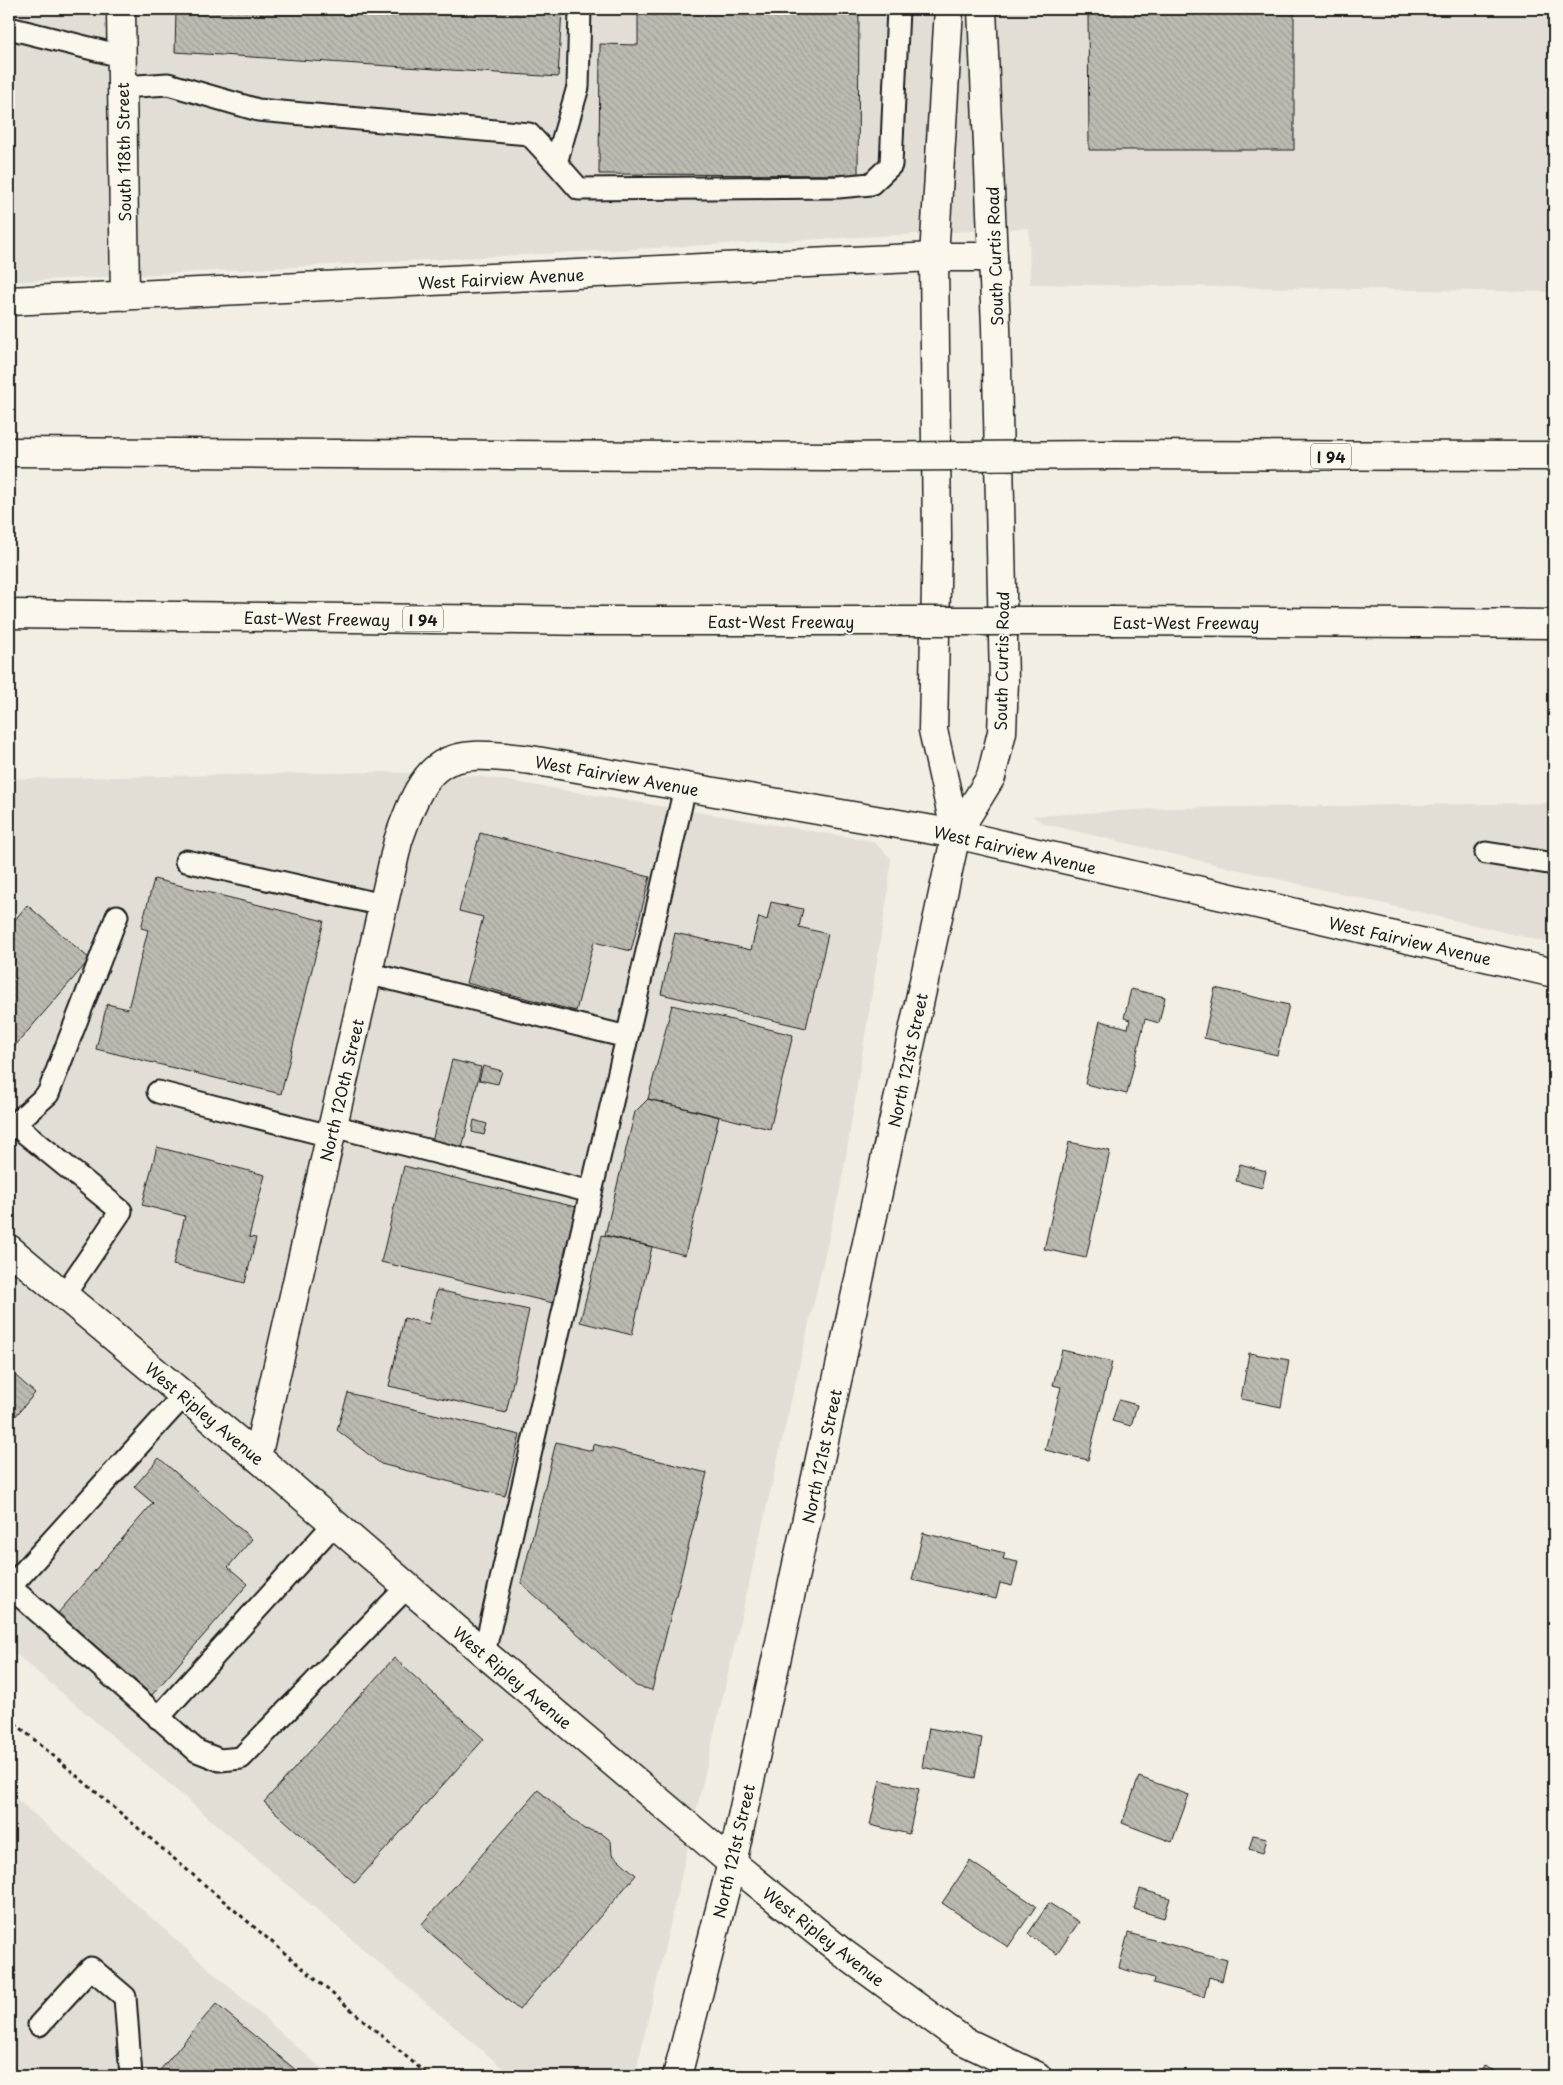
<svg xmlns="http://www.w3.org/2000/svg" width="1563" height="2085" font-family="'Playpen Sans',sans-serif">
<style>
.built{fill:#e2ded5}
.building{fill:url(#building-back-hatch);stroke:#1c1c1c}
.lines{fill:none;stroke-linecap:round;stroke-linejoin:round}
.service-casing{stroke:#1c1c1c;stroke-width:25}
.minor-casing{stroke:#1c1c1c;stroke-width:31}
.tertiary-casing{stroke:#1c1c1c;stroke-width:31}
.motorway-casing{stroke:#1c1c1c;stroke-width:31}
.path{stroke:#1c1c1c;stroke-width:3;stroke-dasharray:4 4;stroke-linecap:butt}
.service{stroke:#fbf7ec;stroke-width:21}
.minor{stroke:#fbf7ec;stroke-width:28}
.tertiary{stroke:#fbf7ec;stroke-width:28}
.motorway{stroke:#fbf7ec;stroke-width:28}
.motorway-bridge-casing{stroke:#1c1c1c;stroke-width:31;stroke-linecap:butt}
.motorway-bridge{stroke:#fbf7ec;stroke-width:28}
.labels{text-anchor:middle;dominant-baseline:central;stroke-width:4;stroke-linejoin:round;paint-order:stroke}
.shield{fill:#fbf7ec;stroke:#5f5e5a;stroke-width:1}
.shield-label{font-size:15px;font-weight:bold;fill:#1c1c1c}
.street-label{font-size:16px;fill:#1c1c1c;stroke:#fbf7ec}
</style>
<defs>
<pattern id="building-back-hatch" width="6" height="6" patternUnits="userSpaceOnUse" patternTransform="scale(1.25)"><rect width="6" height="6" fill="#bdbab1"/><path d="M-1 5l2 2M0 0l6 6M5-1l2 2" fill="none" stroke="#a29f98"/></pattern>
</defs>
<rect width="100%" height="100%" fill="#f2eee4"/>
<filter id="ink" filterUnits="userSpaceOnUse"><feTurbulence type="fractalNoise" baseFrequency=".02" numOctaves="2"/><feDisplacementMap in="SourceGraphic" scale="10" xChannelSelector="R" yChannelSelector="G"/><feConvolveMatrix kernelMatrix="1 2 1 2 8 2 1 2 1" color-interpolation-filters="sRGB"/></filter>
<g filter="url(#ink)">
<!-- built -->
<path class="built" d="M9,9h1545v283l-524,-8 -1,-56 -1020,54z
M384,772l94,4 395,65 18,17 -3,34 -46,289 -207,895h-123l-503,-428v-869z
M1554,803v141l-509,-120 -13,-8 139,-8z
M9,1792l321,284h-321z"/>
<!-- building -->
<path class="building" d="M176,9h386l-4,68 -383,-25z
M638,9h221l-1,166 -259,-1 1,-130 38,1z
M1088,9h206v141h-205z
M1389,9h18l-9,8z
M480,833l170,44 -19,74 -37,-9 -18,69 -110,-28 17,-66 -24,-6z
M154,879l170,42 -43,173 -185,-45 11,-45 21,5 20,-79 -7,-2z
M771,902l32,7 -4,18 29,7 -22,94 -145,-34 14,-61 76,17 8,-33 8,3z
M27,905l63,54 -81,94v-126z
M1215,988l74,17 -12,50 -73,-17z
M1131,989l34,8 -6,26 -14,-4 -18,75 -42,-10 15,-63 28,7 2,-8 -6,-2z
M672,1005l121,30 -23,94 -122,-30z
M452,1060l29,7 -19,82 -30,-7z
M483,1066l19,5 -4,13 -19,-4z
M648,1099l71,18 -34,138 -80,-20 30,-123z
M474,1120l13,4 -3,11 -12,-3z
M1069,1142l41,9 -24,107 -42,-9z
M157,1147l108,28 -16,62 7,1 -11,45 -72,-18 12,-49 -43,-11z
M1240,1164l26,7 -4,17 -26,-7z
M404,1166l172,41 -23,96 -172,-41z
M602,1235l50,12 -20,88 -52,-13z
M437,1290l92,20 -23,103 -117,-27 15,-68 25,6z
M1062,1350l50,12 -24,98 -43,-10 16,-63 -8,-2z
M1249,1353l40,7 -8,47 -40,-8z
M9,1370l26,23 -26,31z
M348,1393l172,42 -15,61 -124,-32 -44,-34z
M1119,1400l18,5 -6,21 -19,-5z
M556,1442l36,9 1,-7 114,29 -55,217 -16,-4 -115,-103z
M159,1458l93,81 -24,28 20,17 -96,111 -94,-82 95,-110 -19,-16z
M923,1533l82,20 -2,6 15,3 -6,24 -12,-3 -4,16 -84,-19z
M394,1658l90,81 -129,144 -91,-81z
M929,1728l53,10 -7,40 -53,-11z
M1139,1777l50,18 -17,47 -50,-19z
M880,1780l39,9 -10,45 -39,-9z
M538,1790l46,39 17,4 10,8 1,13 24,21 -117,135 -98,-85z
M1253,1835l14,3 -4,15 -14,-4z
M970,1861l66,45 -28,41 -66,-44z
M1140,1889l30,9 -6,20 -30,-9z
M1049,1903l30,19 -22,32 -29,-20z
M1128,1933l99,27 -5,21 -13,-4 -5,20 -51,-14 1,-5 -35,-10z
M216,2004l87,72h-148z
M1484,2066l21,10h-26z"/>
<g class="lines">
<defs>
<path id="service" d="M9,28l112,28
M122,87l46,-3 90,26 271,24 27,29 22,-76 2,-78
M556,163l23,26 259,-2 33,-3 20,-19 7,-156
M1486,853l68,11
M186,861l197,44
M367,973l260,64
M158,1092l172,44
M14,1124l107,87 -57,84
M333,1126l258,66
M9,1129l39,-35 69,-178
M9,1586l188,165 23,9 21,-2 166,-171
M10,1587l174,-192
M484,1653l201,-865
M158,1718l177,-195
M39,2025l52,-57 34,29 6,79"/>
<path id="minor" d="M121,9l4,287
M9,301l925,-44h59
M9,1249l248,208 227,196 248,210 111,90 121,88 73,35
M257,1457l141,-616c29,-84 44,-93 133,-81l425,74 598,139"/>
<path id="tertiary" d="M949,9l-15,248 3,280 -4,193 23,104
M677,2076l55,-213 224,-1029 35,-57 11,-45 2,-51 -8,-355 -14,-317"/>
<path id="motorway" d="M9,452l824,5
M1108,455l446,1
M9,614l589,7h240
M1114,621l440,3"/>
</defs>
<!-- service casing -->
<use href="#service" class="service-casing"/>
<!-- minor casing -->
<use href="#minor" class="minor-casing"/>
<!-- tertiary casing -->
<use href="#tertiary" class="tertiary-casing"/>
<!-- motorway casing -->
<use href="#motorway" class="motorway-casing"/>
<!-- path -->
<path class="path" d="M9,1718l420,358"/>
<!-- service -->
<use href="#service" class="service"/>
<!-- minor -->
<use href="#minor" class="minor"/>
<!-- tertiary -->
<use href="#tertiary" class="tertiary"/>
<!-- motorway -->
<use href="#motorway" class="motorway"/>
<defs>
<path id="motorway-bridge" d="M833,457l275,-2
M838,621h276"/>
</defs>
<!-- motorway-bridge casing -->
<use href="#motorway-bridge" class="motorway-bridge-casing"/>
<!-- motorway-bridge -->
<use href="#motorway-bridge" class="motorway-bridge"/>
</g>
</g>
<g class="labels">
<!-- shield labels -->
<g class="shield">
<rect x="1311" y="443.5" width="40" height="25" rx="4"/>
<rect x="403" y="606.5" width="40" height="25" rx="4"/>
</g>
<g class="shield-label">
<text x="1331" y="456">I 94</text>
<text x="423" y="619">I 94</text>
</g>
<!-- street labels -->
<g class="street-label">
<text transform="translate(123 152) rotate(-91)">South 118th Street</text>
<text transform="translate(994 256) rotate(-92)">South Curtis Road</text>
<text transform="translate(501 278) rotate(-3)">West Fairview Avenue</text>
<text transform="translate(317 618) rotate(1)">East-West Freeway</text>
<text x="781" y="621">East-West Freeway</text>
<text x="1186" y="622">East-West Freeway</text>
<text transform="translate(1001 661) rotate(-89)">South Curtis Road</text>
<text transform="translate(617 775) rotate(10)">West Fairview Avenue</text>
<text transform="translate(1015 849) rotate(13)">West Fairview Avenue</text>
<text transform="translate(1410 940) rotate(13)">West Fairview Avenue</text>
<text transform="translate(907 1060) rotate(-78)">North 121st Street</text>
<text transform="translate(341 1090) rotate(-77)">North 120th Street</text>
<text transform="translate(205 1413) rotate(40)">West Ripley Avenue</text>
<text transform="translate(821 1456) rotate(-78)">North 121st Street</text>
<text transform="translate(513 1677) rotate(40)">West Ripley Avenue</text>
<text transform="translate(733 1851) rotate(-77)">North 121st Street</text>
<text transform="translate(824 1936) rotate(38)">West Ripley Avenue</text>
</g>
</g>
<!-- margin -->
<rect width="1563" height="2085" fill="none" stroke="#fbf7ec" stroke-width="30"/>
<rect x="15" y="15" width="1533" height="2055" fill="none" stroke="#1c1c1c" stroke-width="2" filter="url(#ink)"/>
</svg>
